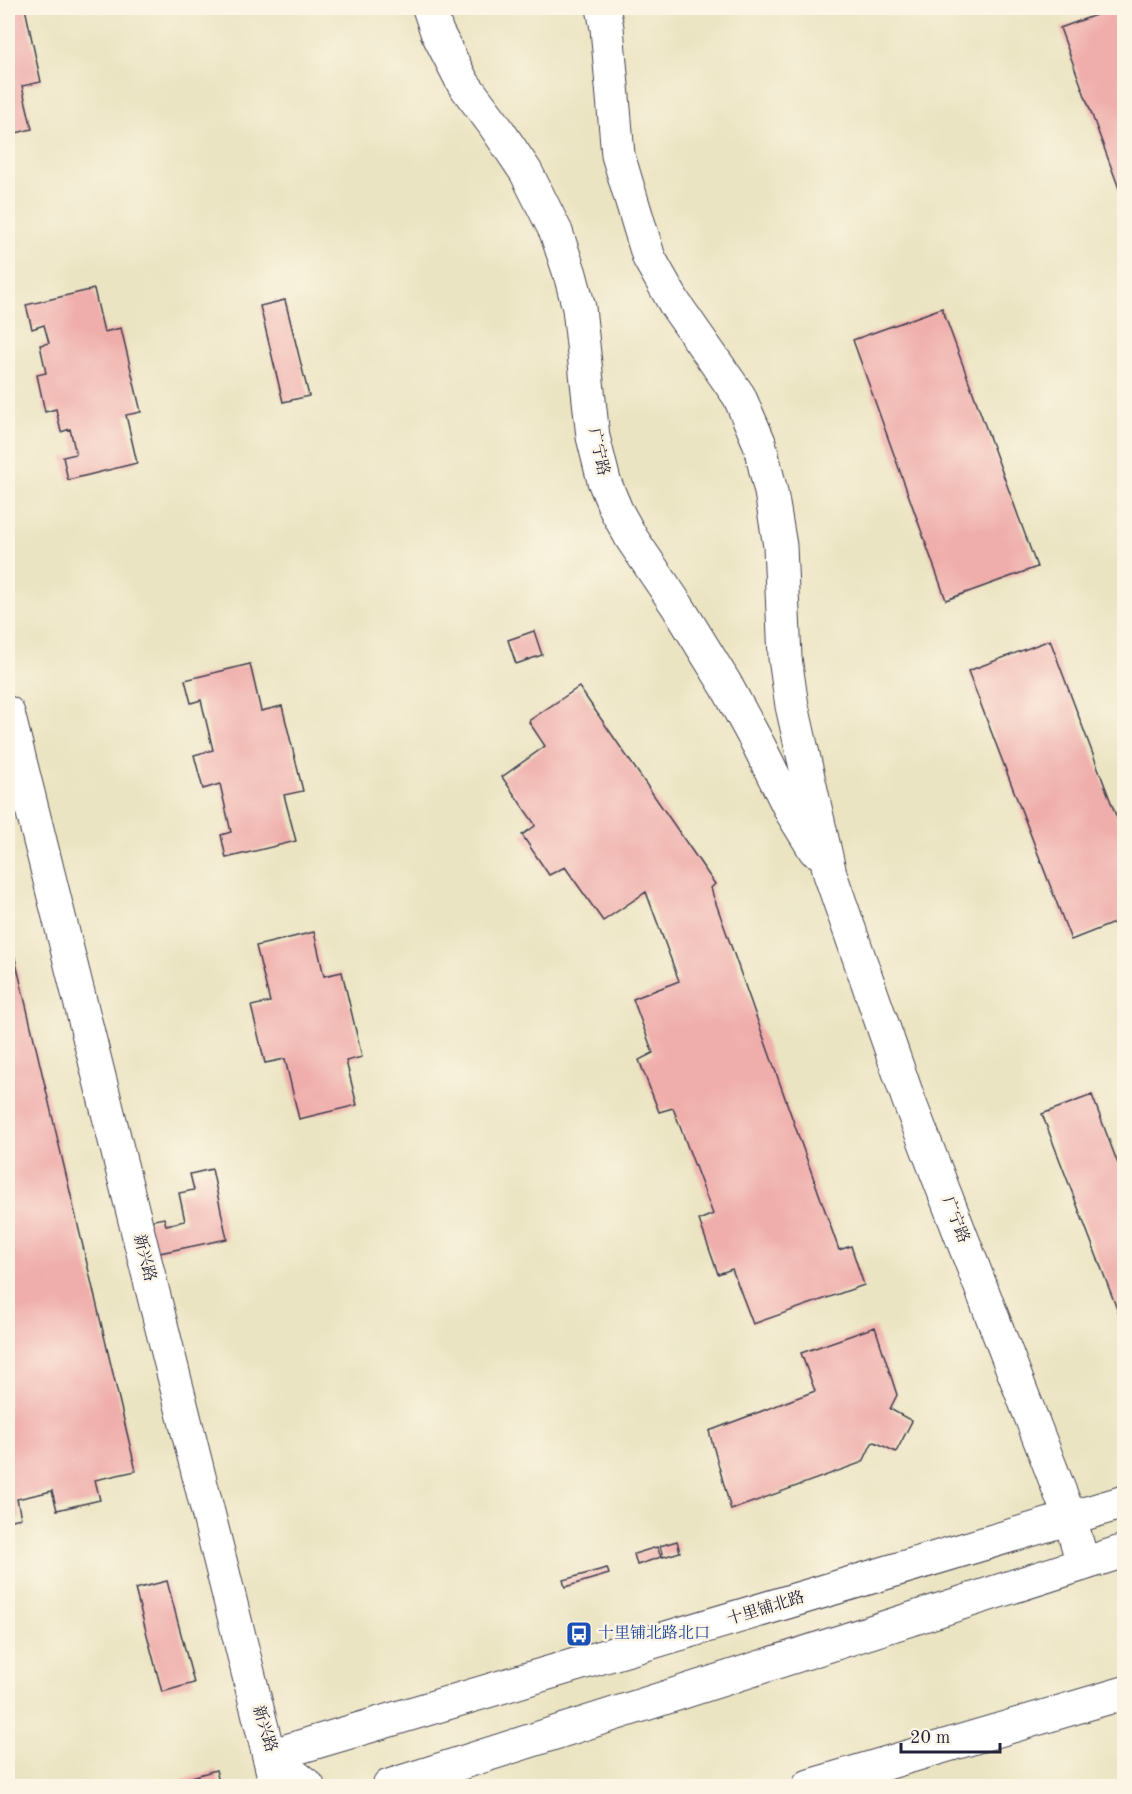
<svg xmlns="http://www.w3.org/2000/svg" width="1132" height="1794" font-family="'Old Standard TT','Noto Serif SC',serif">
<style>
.building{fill:#efadab}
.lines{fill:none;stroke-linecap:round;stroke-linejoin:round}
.minor-casing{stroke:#403f4f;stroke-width:35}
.tertiary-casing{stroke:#403f4f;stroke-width:35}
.minor{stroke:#fff;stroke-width:33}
.tertiary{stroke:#fff;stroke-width:33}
.labels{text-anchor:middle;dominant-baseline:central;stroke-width:5;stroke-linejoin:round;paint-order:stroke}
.street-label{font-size:16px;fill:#22223b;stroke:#fcf5e5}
.transit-label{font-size:16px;fill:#164399;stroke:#fcf5e5;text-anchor:start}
</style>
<rect width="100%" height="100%" fill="#fcf5e5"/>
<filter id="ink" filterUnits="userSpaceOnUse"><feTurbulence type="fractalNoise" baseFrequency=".0167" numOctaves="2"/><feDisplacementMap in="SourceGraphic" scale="12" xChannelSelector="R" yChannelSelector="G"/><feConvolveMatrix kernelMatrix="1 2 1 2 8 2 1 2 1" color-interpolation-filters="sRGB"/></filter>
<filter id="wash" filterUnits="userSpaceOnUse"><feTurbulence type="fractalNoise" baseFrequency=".008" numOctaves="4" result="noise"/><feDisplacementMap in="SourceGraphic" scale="24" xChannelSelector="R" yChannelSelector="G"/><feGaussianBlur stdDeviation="1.35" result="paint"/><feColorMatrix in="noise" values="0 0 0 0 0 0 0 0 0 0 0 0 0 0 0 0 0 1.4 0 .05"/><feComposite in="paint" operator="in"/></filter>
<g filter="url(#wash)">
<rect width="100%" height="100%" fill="#ebe4c2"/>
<g id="blocks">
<!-- building -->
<path class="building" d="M8,8h17l16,74 -19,4 10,43 -24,6z
M1115,8h9v194l-64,-174z
M94,289l10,43 17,-4 20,84 -15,3 11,48 -69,17 -5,-23 13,-3 -6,-25 -9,3 -5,-23 -11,3 -8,-37 9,-2 -6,-28 9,-2 -5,-18 -12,4 -6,-24z
M285,300l24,96 -26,6 -23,-96z
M942,308l95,259 -91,33 -93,-260z
M534,631l8,24 -26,9 -8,-24z
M1050,640l74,197v82l-53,21 -103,-269z
M250,664l11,47 21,-5 21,85 -19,4 12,46 -70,17 -5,-23 10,-3 -11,-48 -17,5 -9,-34 19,-5 -12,-50 -10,3 -6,-23z
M579,687l136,197 -4,4 2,7 126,355 12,-4 13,39 -111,39 -21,-55 -14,5 -19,-54 14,-6 -40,-106 -14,4 -20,-52 14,-7 -20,-54 46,-18 -33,-89 -43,29 -38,-54 -16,8 -27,-40 13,-9 -1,-3 -32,-46 43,-31 -16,-24 1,-2z
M8,929l128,542 -41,9 5,20 -43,10 -5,-19 -35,8 4,19 -13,3z
M314,932l10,44 18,-4 20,85 -16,4 11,44 -58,14 -14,-60 -20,4 -14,-57 19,-4 -14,-56z
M1092,1095l32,85v141l-2,1 -80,-208z
M212,1169l15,70 -77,16 -6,-33 20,-4 2,7 19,-4 -6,-28 15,-3 -4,-16z
M875,1327l22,68 -7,14 22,12 -16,31 -21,-10 -3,1 -9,19 -132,48 -22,-79 106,-40 -14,-38z
M677,1541l3,11 -17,5 -3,-11z
M657,1547l4,10 -24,8 -3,-11z
M607,1568l2,6 -44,13 -2,-7z
M167,1581l27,102 -32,9 -27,-103z
M216,1770l4,16h-37l-2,-6z"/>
</g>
</g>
<g filter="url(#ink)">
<use href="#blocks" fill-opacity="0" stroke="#403f4f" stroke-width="1.5"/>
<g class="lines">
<defs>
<path id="minor" d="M429,8l8,24 26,51 30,40 33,49 30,60 14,42 9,34 14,129 11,44 12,29 16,29 46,68 48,78 33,61 32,65 24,39
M603,8l4,20 11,127 31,103 26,46 64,92 20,46 12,50 9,54 5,112 7,48 38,168 79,227 161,417 13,46
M8,713l261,1043 39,30
M809,1786l315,-93"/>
<path id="tertiary" d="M276,1786l-7,-30 855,-254
M389,1786l735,-235"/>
</defs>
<!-- minor casing -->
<use href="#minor" class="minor-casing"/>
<!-- tertiary casing -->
<use href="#tertiary" class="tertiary-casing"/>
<!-- minor -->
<use href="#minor" class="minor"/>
<!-- tertiary -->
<use href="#tertiary" class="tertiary"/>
</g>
</g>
<!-- icons -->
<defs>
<symbol id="bus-square" viewBox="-11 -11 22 22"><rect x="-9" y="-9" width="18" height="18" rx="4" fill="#1a4fb4" stroke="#fcf5e5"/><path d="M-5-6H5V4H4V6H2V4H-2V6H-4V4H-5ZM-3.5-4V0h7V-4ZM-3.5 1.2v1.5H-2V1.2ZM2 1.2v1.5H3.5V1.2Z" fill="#fff"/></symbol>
</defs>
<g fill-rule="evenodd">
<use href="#bus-square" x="564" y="1619" width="30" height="30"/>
</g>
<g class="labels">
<!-- street labels -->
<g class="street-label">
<text transform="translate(598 452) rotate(78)">广宁路</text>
<text transform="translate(955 1220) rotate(69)">广宁路</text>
<text transform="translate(144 1258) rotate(76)">新兴路</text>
<text transform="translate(766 1609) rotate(-17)">十里铺北路</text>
<text transform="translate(264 1729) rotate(73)">新兴路</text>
</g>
<!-- transit labels -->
<g class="transit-label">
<text x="598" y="1634">十里铺北路北口</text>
</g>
</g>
<!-- margin -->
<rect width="1132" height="1794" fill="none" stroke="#fcf5e5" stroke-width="30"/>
<!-- scale -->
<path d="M901 1743v9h99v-9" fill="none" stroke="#22223b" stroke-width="3"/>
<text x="910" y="1743" font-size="18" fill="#22223b" stroke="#fcf5e5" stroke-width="4.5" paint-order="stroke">20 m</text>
</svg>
